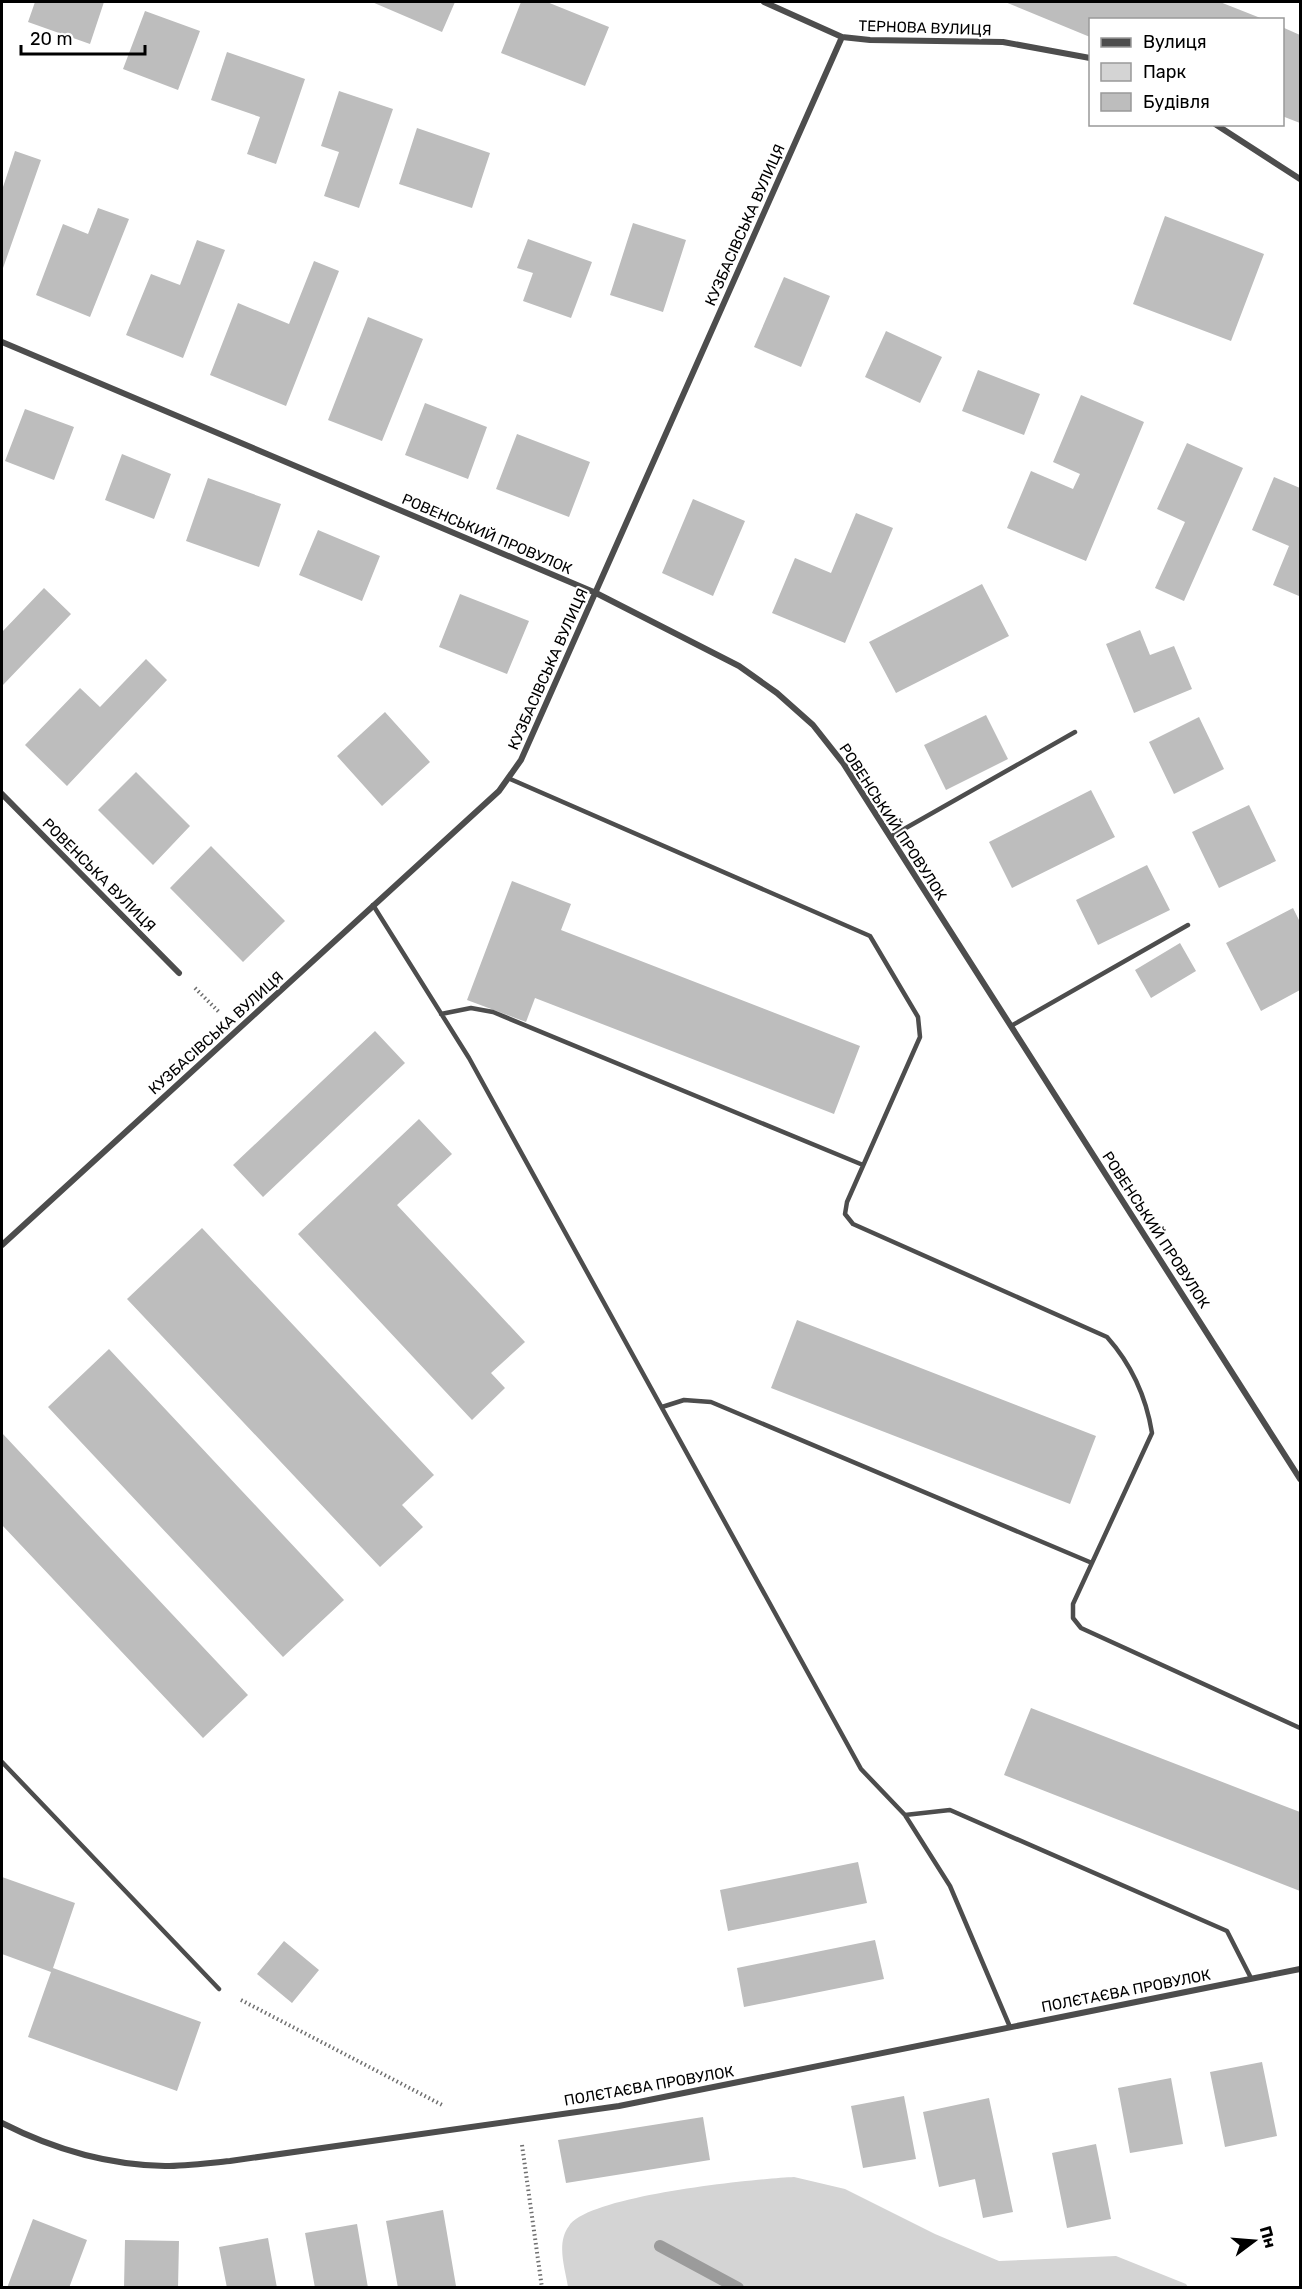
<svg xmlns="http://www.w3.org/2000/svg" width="1302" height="2289" font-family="Rubik,sans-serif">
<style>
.green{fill:#d4d4d4}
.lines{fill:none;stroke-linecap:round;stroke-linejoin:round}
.stream{stroke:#9b9b9b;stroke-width:12}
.building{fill:#bdbdbd}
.path{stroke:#6f6f6f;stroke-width:4;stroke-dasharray:1.5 3;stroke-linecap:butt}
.lane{stroke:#4d4d4d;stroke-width:4.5}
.street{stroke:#4d4d4d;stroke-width:6}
.labels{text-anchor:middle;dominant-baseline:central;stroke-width:4.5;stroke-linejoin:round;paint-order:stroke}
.street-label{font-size:15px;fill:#000;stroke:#fff}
</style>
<rect width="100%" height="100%" fill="#fff"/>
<!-- green -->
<path class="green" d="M794,2177l51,12 90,45 64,27 117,-5 70,28 2,3h-620c-3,-19 -12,-44 1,-61 20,-31 185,-47 225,-49z"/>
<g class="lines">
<!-- stream -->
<path class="stream" d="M660,2246l78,42"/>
</g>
<!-- building -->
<path class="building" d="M35,2h69l-14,42 -62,-22z
M372,2h83l-13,30z
M521,2h26l62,25 -24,59 -84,-33z
M1005,2h215l43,17 -173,1v17z
M145,11l55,20 -22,59 -55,-21z
M1282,27l18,8v88l-18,-7z
M227,52l78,27 -29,85 -29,-10 13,-37 -49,-17z
M339,91l54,18 -34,99 -35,-12 15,-44 -18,-6z
M417,128l73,25 -18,55 -73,-24z
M15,151l26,9 -39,111v-81z
M98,208l31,11 -39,98 -54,-22 27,-71 25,10z
M1165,216l99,38 -33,87 -98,-37z
M633,223l53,17 -23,72 -53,-17z
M528,239l64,23 -21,56 -48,-17 10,-28 -16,-5z
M197,240l28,10 -42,108 -57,-23 25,-61 29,11z
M314,261l25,10 -53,135 -76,-31 28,-72 51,21z
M784,277l46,19 -29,71 -47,-20z
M368,317l55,22 -41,102 -54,-21z
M886,331l56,26 -22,46 -55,-26z
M978,370l62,24 -16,41 -62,-24z
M1081,395l63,27 -58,139 -79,-33 24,-57 42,18 7,-15 -27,-12z
M425,403l62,24 -19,52 -63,-24z
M25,409l49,18 -20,53 -49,-19z
M517,434l73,28 -21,55 -73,-28z
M1187,443l56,25 -59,133 -29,-13 30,-66 -28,-13z
M122,454l49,20 -17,45 -49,-19z
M1274,477l26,11 -1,108 -26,-11 16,-39 -37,-16z
M208,478l73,26 -22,63 -73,-26z
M693,499l52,22 -32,75 -51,-23z
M856,513l37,15 -48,115 -73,-30 23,-55 36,15z
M318,530l62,26 -18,45 -63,-26z
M982,584l27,52 -113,57 -27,-51z
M44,588l27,26 -69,72v-54z
M460,594l69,27 -22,53 -68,-27z
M1140,630l10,25 24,-9 18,43 -58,24 -28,-69z
M146,659l21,21 -100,106 -42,-41 55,-57 20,19z
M385,712l45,50 -48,44 -45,-50z
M986,715l22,44 -62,31 -22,-45z
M1199,717l25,52 -50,25 -25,-52z
M136,772l54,54 -37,39 -55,-55z
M1091,790l24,47 -103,51 -23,-46z
M1249,805l27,56 -57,27 -27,-56z
M211,846l74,75 -42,41 -73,-74z
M1147,865l23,45 -72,35 -22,-45z
M512,881l59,23 -10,26 299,116 -26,68 -299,-116 -9,24 -59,-22z
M1293,908l7,14v68l-39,21 -35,-68z
M1180,943l16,28 -45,27 -16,-28z
M375,1031l30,32 -142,134 -30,-32z
M419,1119l33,35 -55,51 128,137 -34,31 14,15 -33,32 -174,-186z
M202,1228l232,247 -32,30 21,22 -43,40 -253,-268z
M797,1320l299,116 -26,68 -299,-116z
M109,1349l235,251 -61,57 -235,-250z
M2,1433l246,262 -45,43 -201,-213z
M1031,1708l269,104v79l-296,-116z
M858,1862l9,41 -139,28 -8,-41z
M2,1877l73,26 -22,65 148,54 -24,69 -149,-54 23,-65 -49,-18z
M875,1940l9,39 -140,28 -7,-39z
M284,1941l35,29 -27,33 -35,-29z
M1262,2062l15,74 -52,11 -15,-75z
M1171,2078l12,66 -53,9 -12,-65z
M904,2096l12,63 -53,9 -12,-62z
M989,2098l24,114 -30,6 -8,-39 -36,8 -16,-75z
M703,2117l7,43 -144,23 -8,-43z
M1096,2144l15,75 -44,9 -15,-75z
M443,2210l13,76 -58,2 -12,-67z
M33,2219l54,21 -18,48h-62z
M357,2224l11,64h-53l-10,-55z
M268,2238l9,50h-50l-8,-41z
M125,2240l54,1 -1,47h-54z"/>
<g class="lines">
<!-- path -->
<path class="path" d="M195,988l25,25
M241,2000l203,106
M522,2145l20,143"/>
<!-- lane -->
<path class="lane" d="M508,778l362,158 48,81 2,20 -73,165 -2,12 8,10 254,113c25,28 39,59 45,96l-79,171v14l8,10 219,100
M890,837l185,-105
M373,905l96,153 392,711 44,46 45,71 60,141
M441,1014l30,-6 22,4 370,153
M1011,1026l177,-101
M662,1407l22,-7 27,2 381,161
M2,1762l217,227
M905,1815l45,-5 277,121 24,47"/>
<!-- street -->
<path class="street" d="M764,2l78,35 28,3 133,2 87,16
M1215,124l85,55
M2,342l594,251 143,73 38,27 36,32 30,38 457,716
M2,794l177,179
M2,1245l497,-454 22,-31 321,-723
M2,2123c51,26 105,42 163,43 21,0 43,-3 65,-5l389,-55 681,-137"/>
</g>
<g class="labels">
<!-- street labels -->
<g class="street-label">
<text transform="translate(925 28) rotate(2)">ТЕРНОВА ВУЛИЦЯ</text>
<text transform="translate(745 225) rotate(-66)">КУЗБАСІВСЬКА ВУЛИЦЯ</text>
<text transform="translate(487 534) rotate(23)">РОВЕНСЬКИЙ ПРОВУЛОК</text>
<text transform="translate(548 669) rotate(-66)">КУЗБАСІВСЬКА ВУЛИЦЯ</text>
<text transform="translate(893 822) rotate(57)">РОВЕНСЬКИЙ ПРОВУЛОК</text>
<text transform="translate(99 875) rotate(45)">РОВЕНСЬКА ВУЛИЦЯ</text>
<text transform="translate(216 1033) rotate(-42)">КУЗБАСІВСЬКА ВУЛИЦЯ</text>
<text transform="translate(1156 1230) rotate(57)">РОВЕНСЬКИЙ ПРОВУЛОК</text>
<text transform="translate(1126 1991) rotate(-11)">ПОЛЄТАЄВА ПРОВУЛОК</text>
<text transform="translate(649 2086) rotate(-10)">ПОЛЄТАЄВА ПРОВУЛОК</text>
</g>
</g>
<!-- border -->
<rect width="1302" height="2289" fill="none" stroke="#000000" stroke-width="6"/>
<!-- legend -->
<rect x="1089" y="18" width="195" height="108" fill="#ffffff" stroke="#999999" stroke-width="1.5"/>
<rect x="1101" y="38" width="30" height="9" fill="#4d4d4d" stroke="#999999" stroke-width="1.5"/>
<text x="1143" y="48" font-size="18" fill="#000000">Вулиця</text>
<rect x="1101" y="63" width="30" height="18" fill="#d4d4d4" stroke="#999999" stroke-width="1.5"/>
<text x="1143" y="78" font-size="18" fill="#000000">Парк</text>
<rect x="1101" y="93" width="30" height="18" fill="#bdbdbd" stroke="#999999" stroke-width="1.5"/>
<text x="1143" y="108" font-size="18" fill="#000000">Будівля</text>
<!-- north arrow -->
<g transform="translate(1254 2241) rotate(74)" stroke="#ffffff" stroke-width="4.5" paint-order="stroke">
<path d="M0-4.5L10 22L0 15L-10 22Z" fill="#000000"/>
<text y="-9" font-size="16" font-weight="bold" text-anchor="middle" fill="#000000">Пн</text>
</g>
<!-- scale -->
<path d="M21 45v9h124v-9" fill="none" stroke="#000000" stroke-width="3"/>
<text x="30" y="45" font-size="18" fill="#000000" stroke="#ffffff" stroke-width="4.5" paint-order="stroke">20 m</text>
</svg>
